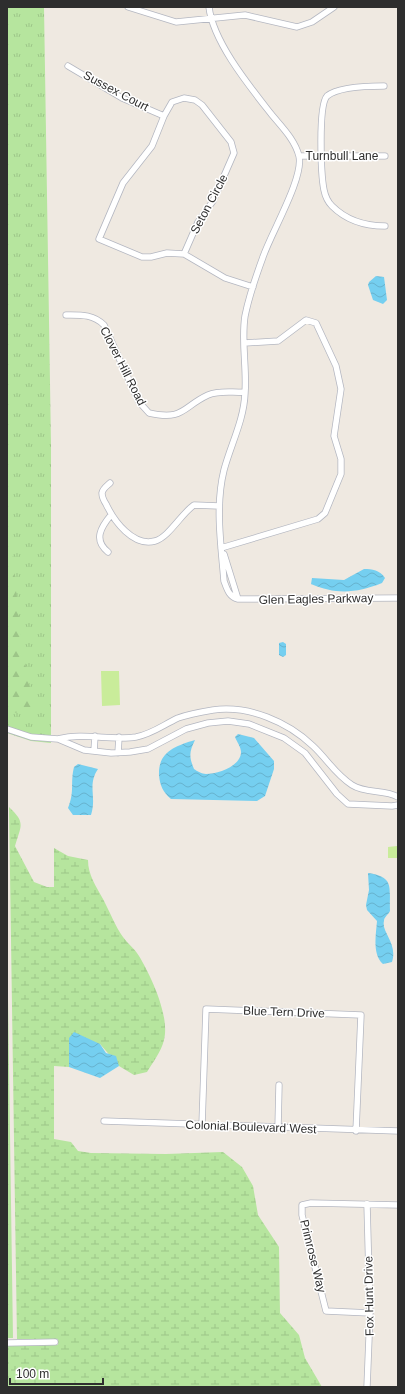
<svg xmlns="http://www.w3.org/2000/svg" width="405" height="1394" font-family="Helvetica,sans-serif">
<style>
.grass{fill:url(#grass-tufts)}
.forest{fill:url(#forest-firs)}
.wetland{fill:url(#wetland-marsh)}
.pitch{fill:#c9ec9a}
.water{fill:url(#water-waves)}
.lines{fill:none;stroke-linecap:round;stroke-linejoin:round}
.minor-casing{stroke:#b4b7c1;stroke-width:7}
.minor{stroke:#fff;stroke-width:5.5}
.labels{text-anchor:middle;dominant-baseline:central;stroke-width:3;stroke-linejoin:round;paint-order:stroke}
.street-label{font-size:12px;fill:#2e2e2e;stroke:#fff}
</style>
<defs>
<pattern id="grass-tufts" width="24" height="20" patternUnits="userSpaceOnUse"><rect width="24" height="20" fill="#b6e59e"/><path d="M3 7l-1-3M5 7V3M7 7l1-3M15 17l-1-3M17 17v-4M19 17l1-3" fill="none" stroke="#9dc588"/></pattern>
<pattern id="forest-firs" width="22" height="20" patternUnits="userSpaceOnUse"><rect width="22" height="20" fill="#b6e59e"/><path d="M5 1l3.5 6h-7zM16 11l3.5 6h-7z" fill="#9dc588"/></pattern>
<pattern id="wetland-marsh" width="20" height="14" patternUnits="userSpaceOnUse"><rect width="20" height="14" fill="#b6e59e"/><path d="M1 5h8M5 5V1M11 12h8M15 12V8" fill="none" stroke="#9dc588"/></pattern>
<pattern id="water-waves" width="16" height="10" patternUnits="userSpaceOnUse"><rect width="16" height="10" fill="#75cff0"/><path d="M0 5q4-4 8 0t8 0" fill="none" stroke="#66b2ce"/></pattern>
</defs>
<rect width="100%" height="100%" fill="#efe9e1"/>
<!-- grass -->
<path class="grass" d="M7,7h37l7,438v298l-20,-2 -24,-8z
M7,928l6,410h-6z"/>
<!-- forest -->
<path class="forest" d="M7,442l7,128 8,76 12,64 -21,3 -6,-3z"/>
<!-- wetland -->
<path class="wetland" d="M9,807c17,16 12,18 6,39l19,36 13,5h7v-39l14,8 20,4c0,15 8,26 15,39 7,13 12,27 20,38 5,7 12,12 16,19 12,20 31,60 25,84 -3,12 -11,22 -17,32l-13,3 -15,-9 -19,-22 -31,-6v29l-15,-1v73l17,3 7,9 13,2 75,1 57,-2 19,15 11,19 5,29 21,32 1,66 19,22 6,23 17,29h-315v-41l51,-1v-6h-41z"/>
<!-- pitch -->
<path class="pitch" d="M101,671h18l1,34 -18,1z
M397,846l1,12h-10v-11z"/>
<!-- water -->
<path class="water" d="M376,276l8,1 3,23 -4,4 -10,-4 -5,-15 1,-3z
M364,569c8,0 16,1 21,9l-3,5c-25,10 -46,12 -71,1l1,-6 32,2z
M283,642l3,2v11l-3,2 -4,-2v-12z
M238,734l16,4 20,23v8l-9,27 -8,5 -86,-2c-8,-7 -11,-13 -12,-24 -1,-23 16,-29 36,-35 -6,12 -6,17 -1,29 3,2 8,5 12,5 12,0 35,-8 35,-22 0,-5 -4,-10 -6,-15z
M78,764l20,5c-11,16 -1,28 -7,46h-18l-5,-7c7,-17 2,-25 6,-41z
M368,873c27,4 21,14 22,38 -2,4 -6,6 -6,10 -3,11 14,22 8,41l-9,2c-11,-9 -7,-30 -6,-43l-10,-11 -1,-5 3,-15z
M74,1032l26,12 6,9 10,3 3,10 -19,12 -31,-11v-29z"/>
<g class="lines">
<defs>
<path id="minor" d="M128,7l48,15 69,-7 52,12 15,-5 22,-15
M209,7c4,35 41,80 63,108 10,12 23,25 27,41 5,22 -28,77 -36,101 -7,19 -14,39 -18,59 -4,25 2,52 0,77 -1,27 -14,51 -21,77 -9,36 -3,74 0,111 3,8 5,16 14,18l160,-1
M68,66l54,32 42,18
M384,86c-14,0 -46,1 -57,10 -9,10 -6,79 -3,94 1,5 4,12 8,16 15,15 33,20 53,20
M299,156h86
M184,254l14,-32 15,-21 21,-48 -3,-11 -29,-37 -7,-5 -11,-2 -12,4 -8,14 -12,30 -29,37 -24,56 43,18h9l16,-4 17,1 41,24 28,9
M66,315c14,0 27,-1 38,10l35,77 10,11c35,8 33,-6 59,-18 12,-5 25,-2 37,-3
M110,483c-3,3 -7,5 -8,10 0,4 2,8 4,11 8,17 27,43 49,37 14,-4 26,-27 39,-36l25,1
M221,548l97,-29 7,-6 16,-39v-15l-7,-23 7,-47 -5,-23 -20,-43 -10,-3 -28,21 -33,2
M108,552c-15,-12 -7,-25 3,-37
M224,554l14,45
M7,729l24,8 27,2 26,11 27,3 19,-1 18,-3 38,-20 22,-6 20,-2 21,3 35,14 21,15 32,41 11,10 44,2 6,-1
M58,739c26,-7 53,2 78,-2 16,-3 27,-12 42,-19 11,-4 23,-6 35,-8 36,-5 75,12 100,36 14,13 22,28 39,39 14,9 32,4 46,12
M94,751l1,-15
M118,753l1,-16
M104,1121l294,10
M202,1125l4,-116 155,6 -5,116
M278,1128l1,-43
M367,1204l3,109 -3,74
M370,1313l-44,-2 -24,-96v-10l9,-2 87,2
M7,1343l48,-1"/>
</defs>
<!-- minor casing -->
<use href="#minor" class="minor-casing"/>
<!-- minor -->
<use href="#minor" class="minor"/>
</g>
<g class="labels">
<!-- street labels -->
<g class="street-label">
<text transform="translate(116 91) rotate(28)">Sussex Court</text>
<text x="342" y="156">Turnbull Lane</text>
<text transform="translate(209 204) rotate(-62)">Seton Circle</text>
<text transform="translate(123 366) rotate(63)">Clover Hill Road</text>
<text transform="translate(316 599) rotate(-1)">Glen Eagles Parkway</text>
<text transform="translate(284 1012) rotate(2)">Blue Tern Drive</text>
<text transform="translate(251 1127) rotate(2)">Colonial Boulevard West</text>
<text transform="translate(313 1256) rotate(76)">Primrose Way</text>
<text transform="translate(369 1296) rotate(-91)">Fox Hunt Drive</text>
</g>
</g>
<!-- border -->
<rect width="405" height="1394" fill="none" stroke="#2e2e2e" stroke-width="16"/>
<!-- scale -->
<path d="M10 1378v6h93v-6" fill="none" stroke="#2e2e2e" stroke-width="2"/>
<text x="16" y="1378" font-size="12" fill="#2e2e2e" stroke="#ffffff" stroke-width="3" paint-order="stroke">100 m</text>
</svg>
